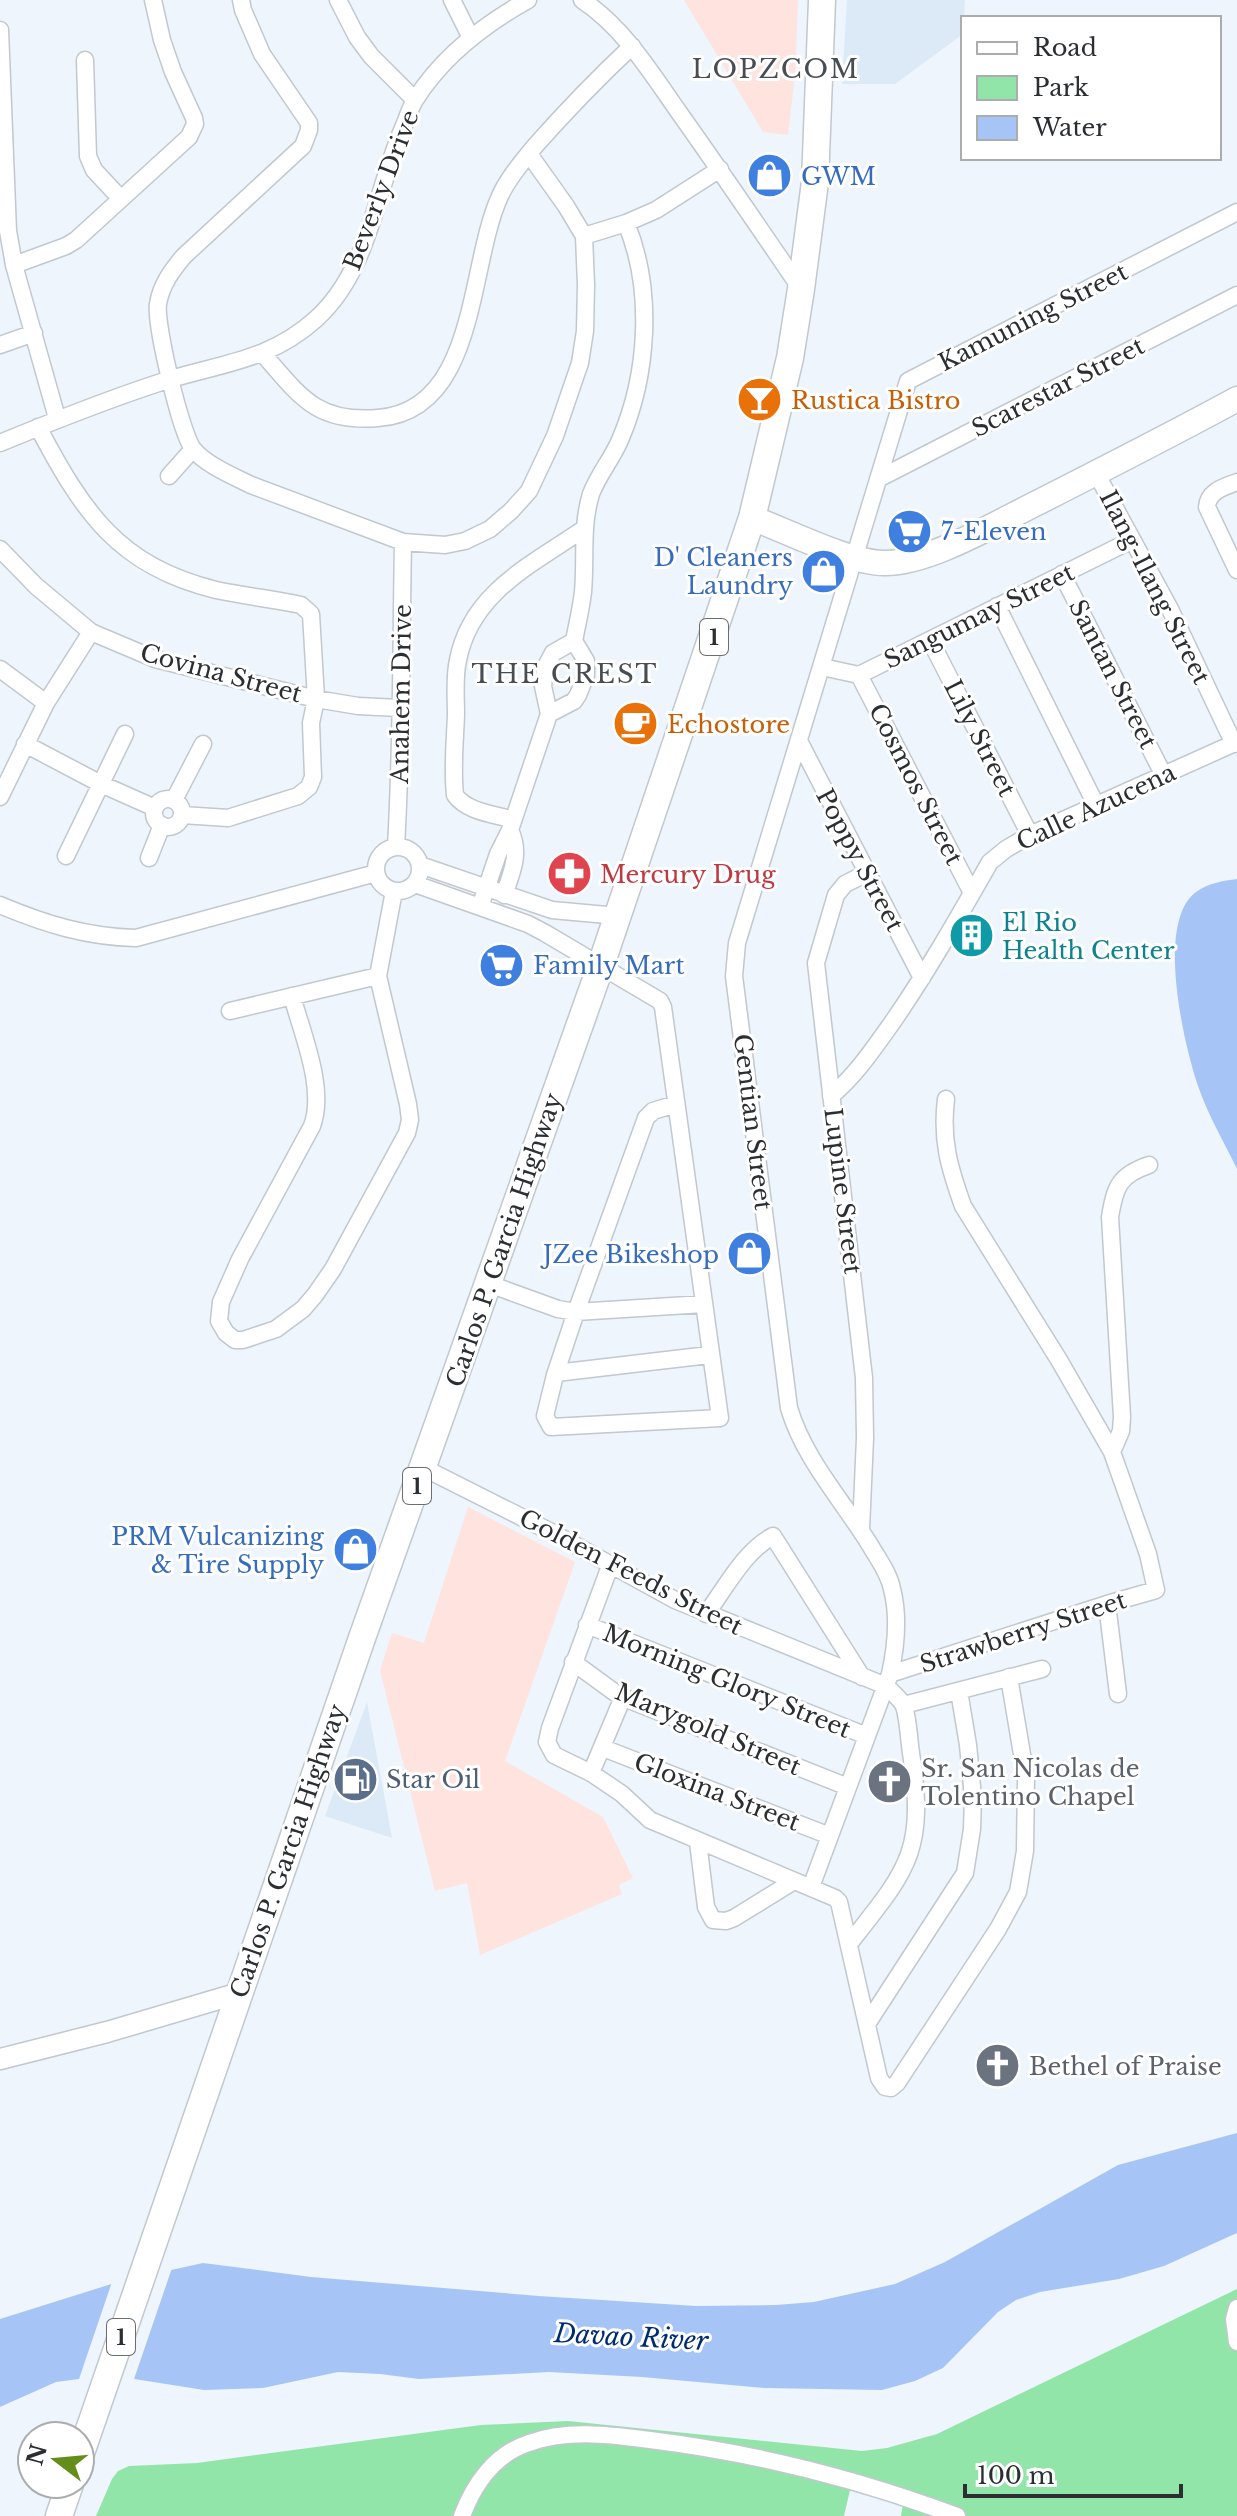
<svg xmlns="http://www.w3.org/2000/svg" width="1237" height="2516" font-family="'Libre Baskerville',serif">
<style>
.built{fill:#dce9f6}
.industrial{fill:#fee3df}
.green{fill:#92e5a8}
.water{fill:#a6c5f6}
.pier{fill:#eef5fc}
.lines{fill:none;stroke-linecap:round;stroke-linejoin:round}
.minor-casing{stroke:#c1c8ce;stroke-width:19}
.tertiary-casing{stroke:#c1c8ce;stroke-width:23}
.primary-casing{stroke:#c1c8ce;stroke-width:27}
.trunk-casing{stroke:#c1c8ce;stroke-width:29}
.minor{stroke:#fff;stroke-width:16}
.tertiary{stroke:#fff;stroke-width:20}
.primary{stroke:#fff;stroke-width:24}
.trunk{stroke:#fff;stroke-width:26}
.labels{text-anchor:middle;dominant-baseline:central;stroke-width:6;stroke-linejoin:round;paint-order:stroke}
.shield{fill:#fff;stroke:#6b6d70;stroke-width:2}
.shield-label{font-size:22px;font-weight:bold;fill:#2c2f32}
.shop-label{font-size:24px;fill:#366cbe;stroke:#fff;text-anchor:start}
.street-label{font-size:24px;fill:#2c2f32;stroke:#fff}
.food-label{font-size:24px;fill:#c56008;stroke:#fff;text-anchor:start}
.health-label{font-size:24px;fill:#be3a42;stroke:#fff;text-anchor:start}
.culture-label{font-size:24px;fill:#0d838f;stroke:#fff;text-anchor:start}
.worship-label{font-size:24px;fill:#5b616d;stroke:#fff;text-anchor:start}
.service-label{font-size:24px;fill:#4e5e75;stroke:#fff;text-anchor:start}
.neighbourhood-label{font-size:26px;letter-spacing:2px;fill:#474d52;stroke:#fff}
.water-label{font-size:26px;font-style:italic;fill:#002d72;stroke:#fff}
</style>
<rect width="100%" height="100%" fill="#eef5fc"/>
<!-- built -->
<path class="built" d="M847,0h118l-2,34 -68,50h-53z
M367,1702l25,136 -67,-22z"/>
<!-- industrial -->
<path class="industrial" d="M684,0h114l-3,75 -7,60 -25,-3z
M468,1507l107,55 -70,199 98,56 30,61 -14,7 3,9 -142,61 -13,-72 -32,8 -55,-221 12,-37 32,10z"/>
<!-- green -->
<path class="green" d="M1237,2289v227h-336l2,-12 -53,-14 -6,26h-748l16,-37 6,-8 11,-5 68,-3 284,-38 87,-4 294,30 25,-3 50,-14z"/>
<!-- water -->
<path class="water" d="M1237,879v290c-13,-27 -29,-54 -39,-83 -14,-41 -43,-164 -2,-194 12,-9 27,-11 41,-13z
M1237,2133v100l-73,33 -45,13 -79,13 -24,8 -18,12 -55,56 -28,13 -33,9 -118,-2 -122,-11 -93,-5 -130,7 -39,-5 -42,-2 -75,16 -59,2 -95,-15 -53,7 -56,25v-88l121,-38 82,-18 108,14 228,19 157,10 80,-1 38,-3 81,-18 50,-22 173,-97z"/>
<!-- pier -->
<path class="pier" d="M173,2265l-40,117 -24,-3 -31,3 35,-103z"/>
<g class="lines">
<defs>
<path id="minor" d="M241,0l2,10 19,44 47,69v7l-6,16 -119,110c-12,14 -23,29 -26,48 -3,21 23,129 35,145 13,16 40,27 58,36l152,57 42,3 20,-4 25,-12 21,-18 18,-20 26,-55 25,-73 5,-32 1,-46 -2,-49 -18,-30 -37,-52
M338,0l19,37 14,19 44,44
M452,0l19,38
M582,0c41,27 68,71 96,111 42,59 82,118 123,178
M0,30l8,201 6,34 43,153
M85,60l3,96 6,14 27,29
M584,236l42,-13 30,-13 64,-41
M14,265l52,-19 10,-6 113,-103 6,-13 -1,-6 -21,-46 -11,-32 -9,-40
M0,345l34,-12
M263,354c37,42 53,69 115,64 100,-7 90,-153 122,-222 8,-18 23,-35 35,-50 31,-35 63,-68 97,-100
M38,427c45,85 80,139 178,163 28,6 57,9 85,15l10,9 5,85 -5,24 2,54 -4,10 -11,9 -70,22 -46,-3
M0,443c56,-23 113,-46 171,-64 54,-16 101,-20 145,-60 54,-49 59,-127 87,-191 4,-9 7,-20 12,-28 27,-43 70,-76 113,-100
M1096,473l74,136 64,135
M169,476l24,-27
M878,479l359,-184
M1237,482c-13,5 -29,9 -30,25l30,63
M0,549l36,37 55,46 64,27 161,40 42,7 41,2
M1062,574l101,200
M997,606l99,199
M930,640l100,195
M822,667l37,8 273,-135
M0,669l46,34
M859,675l113,218
M549,714l25,-13 4,-6 8,-20v-14l-12,-20c3,-16 7,-32 9,-49 3,-32 -2,-66 8,-98 7,-19 21,-35 29,-54 28,-65 34,-150 6,-217
M799,741l123,237
M25,744l76,40 54,24
M0,797l46,-94 45,-71
M154 813a14 14 0 1 1 28 0a14 14 0 1 1-28 0Z
M174,800l29,-56
M513,820c-19,-6 -46,-8 -58,-25 -3,-27 0,-54 1,-80 0,-18 -2,-38 2,-55 13,-68 75,-96 127,-132
M396,846c6,-101 5,-202 7,-304
M376 869a22 22 0 1 1 44 0a22 22 0 1 1-44 0Z
M66,856l59,-122
M149,858l13,-33
M420,865l132,45 66,6
M415,884l113,40 17,9 115,68 3,6 57,411 -169,9 -6,-11 10,-41 21,-63 70,-194 7,-7 23,-7
M504,895c8,-23 17,-42 6,-65
M0,905c45,19 87,32 136,33l240,-65
M480,907l18,-53 12,-24 39,-116 -6,-28 2,-18 8,-15 21,-12
M292,996c10,37 34,93 20,130l-72,133 -19,43 -2,19 7,12 9,7h8l33,-11 27,-20 12,-14 18,-26 74,-136 3,-13 -2,-16 -30,-128 16,-85
M230,1011l148,-35
M831,1096c26,-22 43,-48 63,-76 35,-51 65,-104 96,-158l16,-13 24,-14 207,-93
M489,1284l69,25 18,3 128,-8
M556,1373l153,-18
M1112,1452l9,-21 1,-14 -12,-200c5,-30 9,-42 39,-52
M424,1468l129,65 122,67 211,86c5,5 13,12 17,18 5,10 6,37 8,49 15,99 -3,116 -62,191
M861,1529l4,-91 -1,-60 -48,-415 20,-68 9,-11 22,-11
M610,1566l-60,162 -3,14 7,13 37,18 31,21 28,26 185,78 4,4 40,176 6,9 6,1 6,-5 101,-154 20,-37 7,-41 1,-73 -17,-101
M1107,1604l11,90
M706,1614c19,-25 38,-63 67,-78l89,141
M587,1625l280,111
M573,1662l41,30 15,8 219,87
M890,1674l217,-70 49,-14 -8,-36 -36,-102 -53,-92 -96,-154c-14,-39 -22,-66 -17,-107
M904,1705l138,-36
M603,1748l227,88
M591,1773l32,-76
M698,1842l8,65 7,13 13,1 8,-3 60,-37
M811,1887l79,-213c6,-27 9,-58 2,-85 -3,-16 -14,-30 -22,-44 -27,-44 -66,-86 -81,-137l-55,-432 3,-33 171,-562 329,-169
M867,2024l98,-151 7,-44 1,-32 -5,-52 -9,-54
M1237,2308l-3,11 3,23
M462,2516c12,-32 33,-62 67,-73 39,-14 81,-8 121,-3 105,13 208,39 307,76"/>
<path id="tertiary" d="M0,2059l107,-27 132,-39"/>
<path id="primary" d="M752,518c35,13 98,45 132,45 43,1 109,-38 147,-57 69,-35 138,-70 206,-107"/>
<path id="trunk" d="M80,2456l282,-818 239,-673 151,-447 38,-160 11,-69 14,-107 7,-182
M59,2516l11,-32"/>
</defs>
<!-- minor casing -->
<use href="#minor" class="minor-casing"/>
<!-- tertiary casing -->
<use href="#tertiary" class="tertiary-casing"/>
<!-- primary casing -->
<use href="#primary" class="primary-casing"/>
<!-- trunk casing -->
<use href="#trunk" class="trunk-casing"/>
<!-- minor -->
<use href="#minor" class="minor"/>
<!-- tertiary -->
<use href="#tertiary" class="tertiary"/>
<!-- primary -->
<use href="#primary" class="primary"/>
<!-- trunk -->
<use href="#trunk" class="trunk"/>
</g>
<!-- icons -->
<defs>
<symbol id="shop-disc" viewBox="-11 -11 22 22"><circle r="9.5" fill="#3f7fe0" stroke="#fff"/><path d="M-5-2.5h2.3a2.7 3.5 0 0 1 5.4 0H5L5.5 6h-11ZM-1.5-2.5h3a1.5 2.3 0 0 0-3 0Z" fill="#fff"/></symbol>
<symbol id="bar-disc" viewBox="-11 -11 22 22"><circle r="9.5" fill="#e8710a" stroke="#fff"/><path d="M-6-5H6L.8 .8V4.5H3.5V6h-7V4.5H-.8V.8Z" fill="#fff"/></symbol>
<symbol id="supermarket-disc" viewBox="-11 -11 22 22"><circle r="9.5" fill="#3f7fe0" stroke="#fff"/><path d="M-6-5.5h2.5l.6 2H6L4.5 2H-2.5L-4.4-4H-6ZM-1.5 3.2a1.3 1.3 0 1 0 .1 0ZM3 3.2a1.3 1.3 0 1 0 .1 0Z" fill="#fff"/></symbol>
<symbol id="cafe-disc" viewBox="-11 -11 22 22"><circle r="9.5" fill="#e8710a" stroke="#fff"/><path d="M-5.5-4.5H6V0H3Q3 3.5 0 3.5H-2.5Q-5.5 3.5-5.5 0ZM3-3.2v2h1.7v-2ZM-6 4.5H4V6H-6Z" fill="#fff"/></symbol>
<symbol id="pharmacy-disc" viewBox="-11 -11 22 22"><circle r="9.5" fill="#e0444e" stroke="#fff"/><path d="M-2-6h4v4h4v4h-4v4h-4v-4h-4v-4h4Z" fill="#fff"/></symbol>
<symbol id="building-disc" viewBox="-11 -11 22 22"><circle r="9.5" fill="#0f9aa8" stroke="#fff"/><path d="M-4-6H4V6H1V3H-1V6H-4ZM-2.5-4.3h1.7v1.8h-1.7ZM.8-4.3h1.7v1.8H.8ZM-2.5-1h1.7V.8h-1.7ZM.8-1h1.7V.8H.8Z" fill="#fff"/></symbol>
<symbol id="fuel-disc" viewBox="-11 -11 22 22"><circle r="9.5" fill="#5c6f8a" stroke="#fff"/><path d="M-5.5-6h7V0h2V4h1.3V-2.5L3-4.5l.8-.8L6-3V5H2.5V1h-1V6h-7ZM-4.2-4.7v3.2H.2V-4.7Z" fill="#fff"/></symbol>
<symbol id="church-disc" viewBox="-11 -11 22 22"><circle r="9.5" fill="#6b7280" stroke="#fff"/><path d="M-1.2-6h2.4v3.5h3.3v2.4h-3.3V6h-2.4V-.1h-3.3v-2.4h3.3Z" fill="#fff"/></symbol>
</defs>
<g fill-rule="evenodd">
<use href="#shop-disc" x="744" y="150" width="51" height="51"/>
<use href="#bar-disc" x="734" y="374" width="51" height="51"/>
<use href="#supermarket-disc" x="884" y="506" width="51" height="51"/>
<use href="#shop-disc" x="798" y="546" width="51" height="51"/>
<use href="#cafe-disc" x="610" y="698" width="51" height="51"/>
<use href="#pharmacy-disc" x="544" y="848" width="51" height="51"/>
<use href="#building-disc" x="946" y="910" width="51" height="51"/>
<use href="#supermarket-disc" x="476" y="940" width="51" height="51"/>
<use href="#shop-disc" x="724" y="1228" width="51" height="51"/>
<use href="#shop-disc" x="330" y="1524" width="51" height="51"/>
<use href="#fuel-disc" x="330" y="1754" width="51" height="51"/>
<use href="#church-disc" x="864" y="1756" width="51" height="51"/>
<use href="#church-disc" x="972" y="2040" width="51" height="51"/>
</g>
<g class="labels">
<!-- shield labels -->
<g class="shield">
<rect x="700" y="619" width="28" height="36" rx="6"/>
<rect x="403" y="1468" width="28" height="36" rx="6"/>
<rect x="107" y="2319" width="28" height="36" rx="6"/>
</g>
<g class="shield-label">
<text x="714" y="637">1</text>
<text x="417" y="1486">1</text>
<text x="121" y="2337">1</text>
</g>
<!-- shop labels -->
<g class="shop-label">
<text x="801" y="176">GWM</text>
<text x="941" y="531">7-Eleven</text>
<text x="793" y="557" text-anchor="end">D' Cleaners<tspan x="793" dy="28">Laundry</tspan></text>
<text x="533" y="965">Family Mart</text>
<text x="719" y="1254" text-anchor="end">JZee Bikeshop</text>
<text x="324" y="1536" text-anchor="end">PRM Vulcanizing<tspan x="324" dy="28">&amp; Tire Supply</tspan></text>
</g>
<!-- street labels -->
<g class="street-label">
<text transform="translate(381 190) rotate(-69)">Beverly Drive</text>
<text transform="translate(1033 317) rotate(-27)">Kamuning Street</text>
<text transform="translate(1058 387) rotate(-27)">Scarestar Street</text>
<text transform="translate(1155 587) rotate(63)">Ilang-Ilang Street</text>
<text transform="translate(979 616) rotate(-26)">Sangumay Street</text>
<text transform="translate(221 673) rotate(15)">Covina Street</text>
<text transform="translate(1113 674) rotate(63)">Santan Street</text>
<text transform="translate(401 694) rotate(-89)">Anahem Drive</text>
<text transform="translate(980 738) rotate(63)">Lily Street</text>
<text transform="translate(916 784) rotate(63)">Cosmos Street</text>
<text transform="translate(1096 807) rotate(-25)">Calle Azucena</text>
<text transform="translate(860 860) rotate(62)">Poppy Street</text>
<text transform="translate(753 1122) rotate(83)">Gentian Street</text>
<text transform="translate(843 1191) rotate(83)">Lupine Street</text>
<text transform="translate(504 1240) rotate(-71)">Carlos P. Garcia Highway</text>
<text transform="translate(631 1572) rotate(27)">Golden Feeds Street</text>
<text transform="translate(1023 1632) rotate(-18)">Strawberry Street</text>
<text transform="translate(727 1681) rotate(22)">Morning Glory Street</text>
<text transform="translate(708 1729) rotate(23)">Marygold Street</text>
<text transform="translate(717 1792) rotate(21)">Gloxina Street</text>
<text transform="translate(288 1851) rotate(-71)">Carlos P. Garcia Highway</text>
</g>
<!-- food labels -->
<g class="food-label">
<text x="791" y="400">Rustica Bistro</text>
<text x="667" y="724">Echostore</text>
</g>
<!-- health labels -->
<g class="health-label">
<text x="600" y="874">Mercury Drug</text>
</g>
<!-- culture labels -->
<g class="culture-label">
<text x="1002" y="922">El Rio<tspan x="1002" dy="28">Health Center</tspan></text>
</g>
<!-- worship labels -->
<g class="worship-label">
<text x="921" y="1768">Sr. San Nicolas de<tspan x="921" dy="28">Tolentino Chapel</tspan></text>
<text x="1029" y="2066">Bethel of Praise</text>
</g>
<!-- service labels -->
<g class="service-label">
<text x="386" y="1779">Star Oil</text>
</g>
<!-- neighbourhood labels -->
<g class="neighbourhood-label">
<text x="776" y="69">LOPZCOM</text>
<text x="565" y="674">THE CREST</text>
</g>
<!-- water labels -->
<g class="water-label">
<text transform="translate(631 2337) rotate(3)">Davao River</text>
</g>
</g>
<!-- legend -->
<rect x="961" y="16" width="260" height="144" fill="#ffffff" stroke="#abacad" stroke-width="2"/>
<rect x="977" y="42" width="40" height="12" fill="#ffffff" stroke="#abacad" stroke-width="2"/>
<text x="1033" y="56" font-size="24" fill="#2c2f32">Road</text>
<rect x="977" y="76" width="40" height="24" fill="#92e5a8" stroke="#abacad" stroke-width="2"/>
<text x="1033" y="96" font-size="24" fill="#2c2f32">Park</text>
<rect x="977" y="116" width="40" height="24" fill="#a6c5f6" stroke="#abacad" stroke-width="2"/>
<text x="1033" y="136" font-size="24" fill="#2c2f32">Water</text>
<!-- north arrow -->
<g transform="translate(56 2460) rotate(286)"><circle r="38" fill="#ffffff" stroke="#abacad" stroke-width="2"/>
<path d="M0-6L14 30L0 20L-14 30Z" fill="#648d1b"/>
<text y="-12" font-size="22" font-weight="bold" text-anchor="middle" fill="#2c2f32">N</text>
</g>
<!-- scale -->
<path d="M965 2484v12h216v-12" fill="none" stroke="#2c2f32" stroke-width="4"/>
<text x="977" y="2484" font-size="24" fill="#2c2f32" stroke="#ffffff" stroke-width="6" paint-order="stroke">100 m</text>
</svg>
